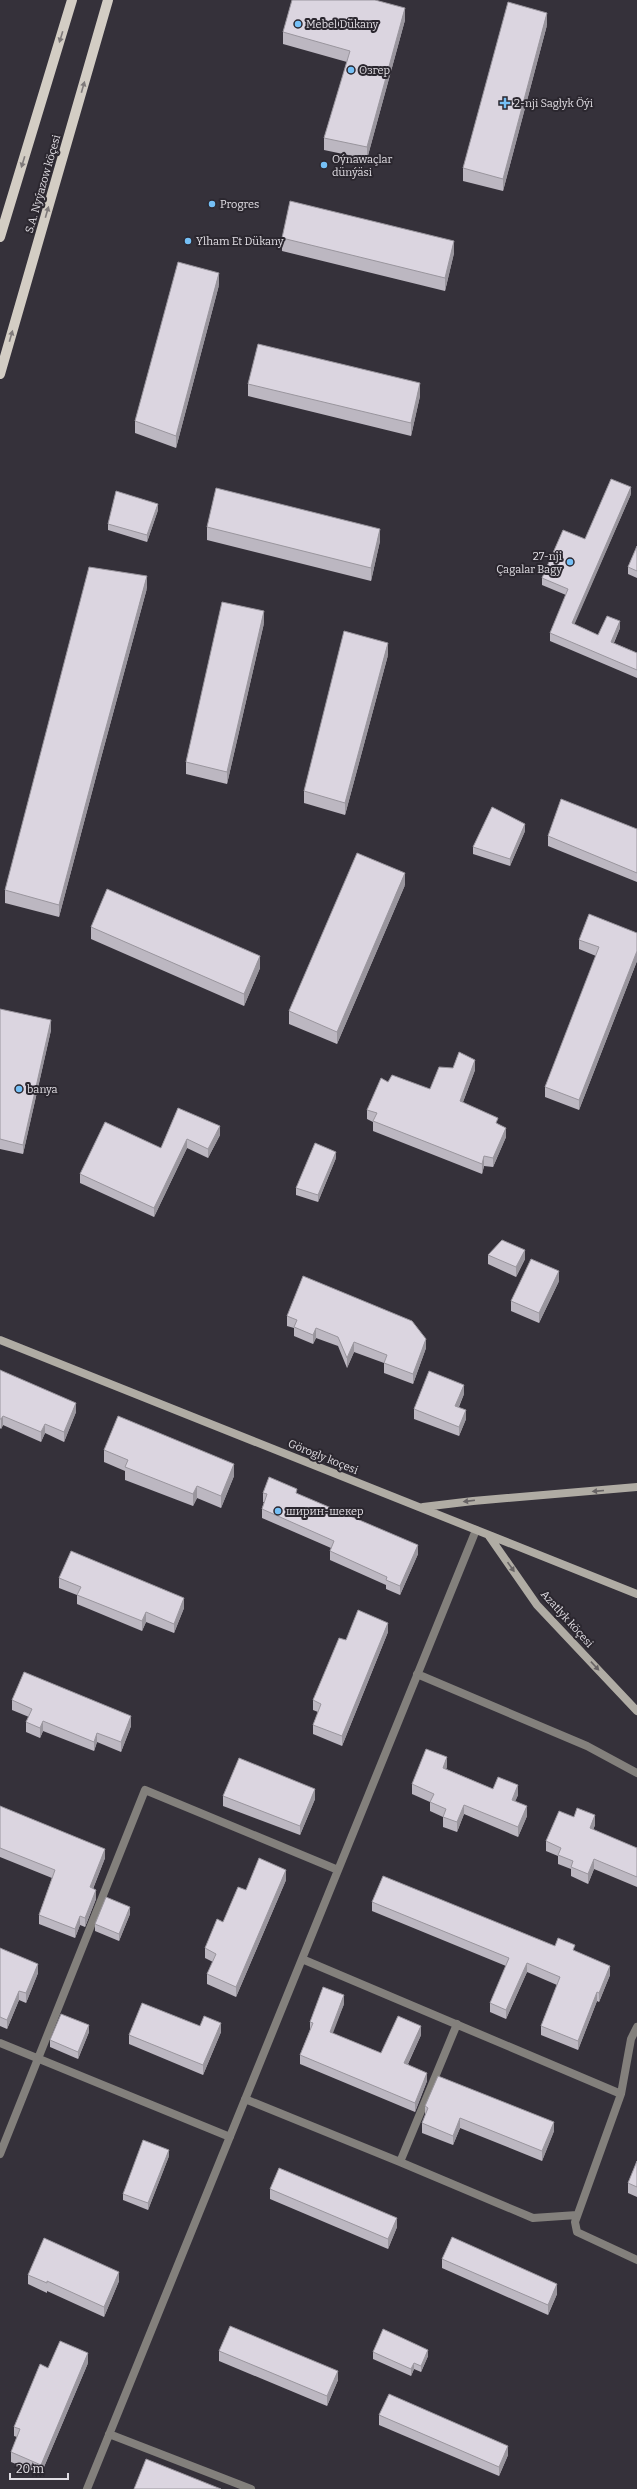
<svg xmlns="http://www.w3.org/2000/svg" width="637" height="2489" font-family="Bitter,serif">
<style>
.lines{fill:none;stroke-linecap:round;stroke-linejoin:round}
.street{stroke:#83807c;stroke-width:8}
.secondary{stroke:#b0aca4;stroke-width:8}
.primary{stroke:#d3cdc4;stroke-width:10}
.wall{fill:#bcb7c1}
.shaded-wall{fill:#99959d}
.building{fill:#dbd5e0;stroke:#99959d}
.oneway{fill:#7f7a7a}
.oneway2{fill:#676364}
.poi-dot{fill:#75c0f6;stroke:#2b272f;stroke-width:1.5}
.labels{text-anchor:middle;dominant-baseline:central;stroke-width:4;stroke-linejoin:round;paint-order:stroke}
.poi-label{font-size:11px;fill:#e0dde3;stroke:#2b272f;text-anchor:start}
.street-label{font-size:11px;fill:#e0dde3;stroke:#2b272f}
</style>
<rect width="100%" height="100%" fill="#35313a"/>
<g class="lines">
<!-- street -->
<path class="street" d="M417,1674l170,72 50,27
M302,1959l319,135
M637,2027l-6,12 -10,55 -46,128 2,10 60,28
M0,2043l230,94
M245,2099l155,63 57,-138
M0,2154l145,-364 193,80
M400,2162l133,56 44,-3
M109,2434l142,55
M87,2489l389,-959"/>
<!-- secondary -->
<path class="secondary" d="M0,1340l637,254
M423,1507l50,-6 164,-14
M489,1536l48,69 100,106"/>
<!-- primary -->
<path class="primary" d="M0,237l72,-237
M0,374l108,-374"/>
</g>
<!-- wall -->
<path class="wall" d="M405,20l-38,139 -43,-9v-12l23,-76 -64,-18v-12z
M547,25l-44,166 -40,-10v-13z
M282,238l172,15 -9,38 -163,-40z
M219,285l-43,163 -41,-15v-12z
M248,384l172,12 -9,40 -163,-40z
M631,494l-57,130 24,11 22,-7 -6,15 23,10v25l-87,-37v-8l16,-38 -24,-10v-7l43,-39z
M158,510l-11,32 -39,-12v-6z
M207,527l173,14 -9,40 -164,-41z
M637,546v32l-9,-4v-7z
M147,588l-46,170 -42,159 -54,-14v-13z
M264,623l-37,161 -41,-10v-12z
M388,655l-43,160 -41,-12v-12z
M637,829v53l-89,-36v-10z
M525,831l-15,35 -37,-12v-7z
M405,885l-68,159 -48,-20v-13z
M91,927l169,41 -16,38 -153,-67z
M637,933v28l-58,149 -34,-13v-10l51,-131 -17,-7v-9z
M0,1009l51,21 -28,124 -23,-5z
M453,1068l22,2 -12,32 35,22 8,13 -13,30 -9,-1 -2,8 -109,-43v-9l-6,-3v-9l21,-28 42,7z
M178,1108l42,27 -12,23 -21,-10 -33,69 -74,-34v-9l81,-26z
M336,1158l-18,44 -22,-7v-7z
M488,1255l37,4 -9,18 -28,-13z
M559,1281l-20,42 -28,-12v-10z
M287,1316l139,32 -13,36 -29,-11v-10l-30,-11 -7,16 -9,-22 -22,-8 -3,6 -19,-8v-8l-7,-2z
M0,1370l76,42 -12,30 -19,-9 -4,9 -38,-17 -2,4 -1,-1z
M464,1394l-5,13 7,12 -7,17 -45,-17v-10z
M104,1450l130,26 -13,32 -24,-10 -4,8 -68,-26v-9l-21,-9z
M263,1493l34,1 121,60 -18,41 -14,-6v-4l-56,-25v-9l1,-3 -69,-30v-9l2,-7h-1z
M59,1578l125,30 -10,25 -28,-11 -4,9 -65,-27v-9l-18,-7z
M388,1632l-46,114 -29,-12v-9l5,-13 -5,-2v-10l33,-60z
M12,1700l119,26 -10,26 -24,-10 -3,9 -51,-20 -3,7 -14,-6v-10l3,-5 -17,-7z
M447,1767l-1,2 47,20 25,6 -3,6 12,15 -9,21 -54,-23 -7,18 -14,-5v-10l-13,-6v-9l-18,-8v-10z
M223,1796l92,3 -15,36 -77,-29z
M0,1806l105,52 -12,31 3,10 -11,28 -5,-2 -5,13 -36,-14v-9l13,-37 -52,-21z
M574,1817l21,8 -2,5 44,18v39l-43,-18 -6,15 -17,-8v-7l-13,-5v-8l-12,-5v-10z
M286,1880l-50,117 -29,-13v-10l6,-12 -8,-4v-10l41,-58z
M372,1902l203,49 35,24 -11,27 -2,-1 -19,49 -37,-15v-9l16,-41 -30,-13 -21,47 -16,-7v-9l16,-37 -134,-55z
M130,1914l-11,27 -24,-10v-7z
M0,1948l38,25 -12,30 -7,-3 -12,29 -7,-3z
M344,2004l-12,29 49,20 40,-18 -13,29 19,17 -12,31 -115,-48v-9l10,-25v-8z
M200,2026l21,6 -18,43 -74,-31v-9z
M89,2032l-11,27 -28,-12v-7z
M425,2106l129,25 -12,30 -82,-33 -7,17 -31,-12v-10l3,-7z
M169,2156l-21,54 -25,-10v-6z
M637,2161v36l-9,-4v-10z
M270,2189l127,38 -9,22 -118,-50z
M442,2259l115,35 -9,21 -106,-47z
M28,2275l91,6 -15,36 -57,-26v2l-19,-9z
M219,2351l119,29 -11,26 -108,-45z
M373,2352l55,4 -7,16 -7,-3 -3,7 -38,-17z
M88,2363l-47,111 -30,-12v-10l6,-15 -3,-1v-9z
M379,2415l129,40 -9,21 -120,-51z"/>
<!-- shaded-wall -->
<path class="shaded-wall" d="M405,8v12l-38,139v-12z
M547,13v12l-44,166v-12z
M454,241v12l-9,38v-13z
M219,273v12l-43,163v-12z
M420,383v13l-9,40v-13z
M631,487v7l-59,136v-7z
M158,504v6l-11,32v-7z
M380,529v12l-9,40v-13z
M147,576v12l-46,170 -42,159v-12l42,-159z
M264,611v12l-37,161v-12z
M620,621v7l-9,21v-7z
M388,643v12l-43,160v-12z
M525,824v7l-15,35v-7z
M405,873v12l-68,159v-12z
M637,951v10l-58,149v-10z
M260,956v12l-16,38v-12z
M51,1020v10l-28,124v-9z
M475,1060v10l-15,40v-9z
M220,1126v9l-12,23v-9z
M506,1128v9l-13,30v-9z
M187,1139v9l-33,69v-9z
M336,1152v6l-18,44v-7z
M484,1156v10l-2,8v-10z
M525,1250v9l-9,18v-10z
M559,1271v10l-20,42v-10z
M316,1328v10l-3,6v-9z
M426,1339v9l-13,36v-10z
M354,1342v10l-7,16v-10z
M464,1385v9l-9,21v-9z
M76,1403v9l-12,30v-10z
M466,1410v9l-7,17v-9z
M3,1416v9l-2,4v-10z
M45,1424v9l-4,9v-10z
M234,1464v12l-13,32v-12z
M197,1486v12l-4,8v-12z
M418,1545v9l-18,41v-9z
M184,1598v10l-10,25v-9z
M146,1612v10l-4,9v-10z
M388,1623v9l-46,114v-10z
M131,1716v10l-10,26v-10z
M43,1721v10l-3,7v-10z
M97,1733v9l-3,9v-9z
M447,1757v10l-4,11v-10z
M518,1785v10l-6,14v-9z
M315,1789v10l-15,36v-9z
M464,1805v9l-7,18v-10z
M527,1806v10l-9,21v-10z
M595,1815v10l-5,13v-10z
M105,1849v9l-15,38v-9z
M594,1859v10l-6,15v-10z
M286,1870v10l-50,117v-10z
M96,1890v9l-11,28v-9z
M130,1907v7l-11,27v-7z
M80,1916v9l-5,13v-9z
M527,1963v9l-21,47v-9z
M38,1964v9l-12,30v-10z
M610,1966v9l-11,27v-9z
M19,1991v9l-12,29v-9z
M597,1992v9l-19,49v-9z
M344,1995v9l-14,37v-9z
M221,2023v9l-18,43v-10z
M89,2025v7l-11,27v-7z
M421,2026v9l-17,37v-9z
M427,2073v8l-12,31v-9z
M460,2118v10l-7,17v-9z
M554,2122v9l-12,30v-10z
M169,2150v6l-21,54v-7z
M397,2218v9l-9,22v-10z
M119,2272v9l-15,36v-10z
M557,2284v10l-9,21v-10z
M428,2350v6l-7,16v-6z
M88,2353v10l-47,111v-9z
M414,2363v6l-3,7v-7z
M338,2371v9l-11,26v-10z
M508,2446v9l-9,21v-9z"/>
<!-- building -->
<path class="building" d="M292,0h83l30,8 -38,139 -43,-9 26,-87 -67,-19z
M508,2l39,11 -44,166 -40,-11z
M290,201l164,40 -9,37 -163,-40z
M178,262l41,11 -43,163 -41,-15z
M258,344l162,39 -9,40 -163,-39z
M611,479l20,8 -59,136 26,12 9,-19 13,5 -9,21 26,11v17l-87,-37 18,-44 -26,-11 21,-48 22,9z
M216,488l164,41 -9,39 -164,-41z
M116,491l42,13 -11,31 -39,-11z
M637,546v25l-9,-4z
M89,567l58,9 -46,170 -42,159 -54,-15z
M222,602l42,9 -37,161 -41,-10z
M344,631l44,12 -43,160 -41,-12z
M561,799l76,30v44l-89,-37z
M492,807l33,17 -15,35 -37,-12z
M357,853l48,20 -68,159 -48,-21z
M107,889l153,67 -16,38 -153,-67z
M589,914l48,19v18l-58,149 -34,-13 54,-140 -20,-7z
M0,1009l51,11 -28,125 -23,-6z
M459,1052l16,8 -15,41 38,17 -2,5 10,5 -13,30 -9,-2 -2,8 -109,-43 4,-8 -10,-3 14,-32 7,4 4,-7 38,14 9,-22 14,1z
M178,1108l42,18 -12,23 -21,-10 -33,69 -74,-34 25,-52 56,26z
M315,1143l21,9 -18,43 -22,-7z
M502,1240l23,10 -9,17 -28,-12z
M531,1259l28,12 -20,42 -28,-12z
M303,1276l109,45 14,18 -13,35 -29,-11 3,-8 -33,-13 -7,16 -9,-21 -22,-9 -3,7 -19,-8 3,-7 -10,-4z
M0,1370l76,33 -12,29 -19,-8 -4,8 -38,-16 -2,3h-1z
M429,1371l35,14 -9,21 11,4 -7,17 -45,-18z
M118,1416l116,48 -13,32 -24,-10 -4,8 -68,-27 3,-7 -24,-10z
M269,1477l28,12 -1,4 122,52 -18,41 -14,-6 1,-3 -57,-26 4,-10 -72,-32 5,-15 -4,-1z
M71,1551l113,47 -10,26 -28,-12 -4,9 -65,-26 4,-8 -22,-9z
M358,1610l30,13 -46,113 -29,-11 8,-21 -8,-4 26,-62 7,2z
M24,1672l107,44 -10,26 -24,-9 -3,9 -51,-21 -3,7 -14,-6 6,-13 -20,-9z
M426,1749l21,8 -4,11 50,21 5,-12 20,8 -6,15 15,6 -9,21 -54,-22 -7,17 -14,-5 3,-8 -16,-7 4,-8 -22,-10z
M239,1758l76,31 -15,37 -77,-30z
M0,1806l105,43 -15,38 6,3 -11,28 -5,-2 -5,13 -36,-14 16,-45 -55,-22z
M577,1808l18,7 -5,13 47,20v29l-43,-18 -6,15 -17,-7 2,-6 -15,-6 3,-7 -15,-7 13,-30 15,6z
M259,1858l27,12 -50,117 -29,-13 9,-20 -11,-6 12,-29 6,3 15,-35 8,3z
M383,1876l172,70 3,-8 17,7 -2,5 37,16 -11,27 -2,-1 -19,49 -37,-15 19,-49 -33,-14 -21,47 -16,-7 19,-45 -137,-56z
M106,1897l24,10 -11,27 -24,-10z
M0,1948l38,16 -12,29 -7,-2 -12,29 -7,-3z
M323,1987l21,8 -14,37 51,21 17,-37 23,10 -17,37 23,10 -12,30 -115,-48 13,-32 -3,-1z
M142,2003l58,23 4,-10 17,7 -18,42 -74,-30z
M61,2014l28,11 -11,27 -28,-12z
M438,2076l116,46 -12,29 -82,-33 -7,18 -31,-13 6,-15 -3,-2z
M143,2140l26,10 -21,53 -25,-9z
M637,2161v26l-9,-4z
M279,2168l118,50 -9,21 -118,-50z
M452,2237l105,47 -9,21 -106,-46z
M44,2238l75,34 -15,35 -57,-26v2l-19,-8z
M230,2326l108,45 -11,25 -108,-45z
M383,2329l45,21 -7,16 -7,-3 -3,6 -38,-17z
M60,2341l28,12 -47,112 -30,-13 9,-23 -6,-2 26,-63 8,4z
M389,2394l119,52 -9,21 -120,-52z
M146,2459l75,30h-87z"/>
<!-- one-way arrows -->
<defs><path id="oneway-solid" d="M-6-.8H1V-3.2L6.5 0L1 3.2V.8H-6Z"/></defs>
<g class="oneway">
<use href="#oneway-solid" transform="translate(61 37) rotate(107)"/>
<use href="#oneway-solid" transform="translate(83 87) rotate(-74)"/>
<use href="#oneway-solid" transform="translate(23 162) rotate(107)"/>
<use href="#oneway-solid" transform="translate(47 212) rotate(-74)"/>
<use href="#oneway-solid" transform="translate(11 336) rotate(-74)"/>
</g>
<g class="oneway2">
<use href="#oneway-solid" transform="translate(598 1491) rotate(175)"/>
<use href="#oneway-solid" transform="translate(469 1501) rotate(173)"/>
<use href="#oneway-solid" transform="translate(511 1567) rotate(55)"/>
<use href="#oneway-solid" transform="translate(595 1666) rotate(47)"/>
</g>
<!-- markers -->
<g class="poi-dot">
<circle cx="298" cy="24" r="4"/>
<circle cx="351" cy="70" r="4"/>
<path d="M503 97h4v4h4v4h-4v4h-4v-4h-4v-4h4z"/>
<circle cx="324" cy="165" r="4"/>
<circle cx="212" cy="204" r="4"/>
<circle cx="188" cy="241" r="4"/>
<circle cx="570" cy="562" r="4"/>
<circle cx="19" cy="1089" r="4"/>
<circle cx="278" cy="1511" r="4"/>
</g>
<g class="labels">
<!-- poi labels -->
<g class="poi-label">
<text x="306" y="24">Mebel Dükany</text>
<text x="359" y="70">Озгер</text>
<text x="514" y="103">2-nji Saglyk Öýi</text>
<text x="332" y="159">Oýnawaçlar<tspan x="332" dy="13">dünýäsi</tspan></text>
<text x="220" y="204">Progres</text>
<text x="196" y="241">Ylham Et Dükany</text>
<text x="562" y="556" text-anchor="end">27-nji<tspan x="562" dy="13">Çagalar Bagy</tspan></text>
<text x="27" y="1089">banya</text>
<text x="286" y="1511">ширин-шекер</text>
</g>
<!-- street labels -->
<g class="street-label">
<text transform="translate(43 184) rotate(-74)">S.A. Nyýazow köçesi</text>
<text transform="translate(323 1457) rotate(22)">Görogly koçesi</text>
<text transform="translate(567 1619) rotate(48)">Azatlyk köçesi</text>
</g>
</g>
<!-- scale -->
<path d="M10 2473v6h58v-6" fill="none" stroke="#e0dde3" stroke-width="2"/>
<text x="16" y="2473" font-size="12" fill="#e0dde3" stroke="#2b272f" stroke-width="3" paint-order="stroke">20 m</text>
</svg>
